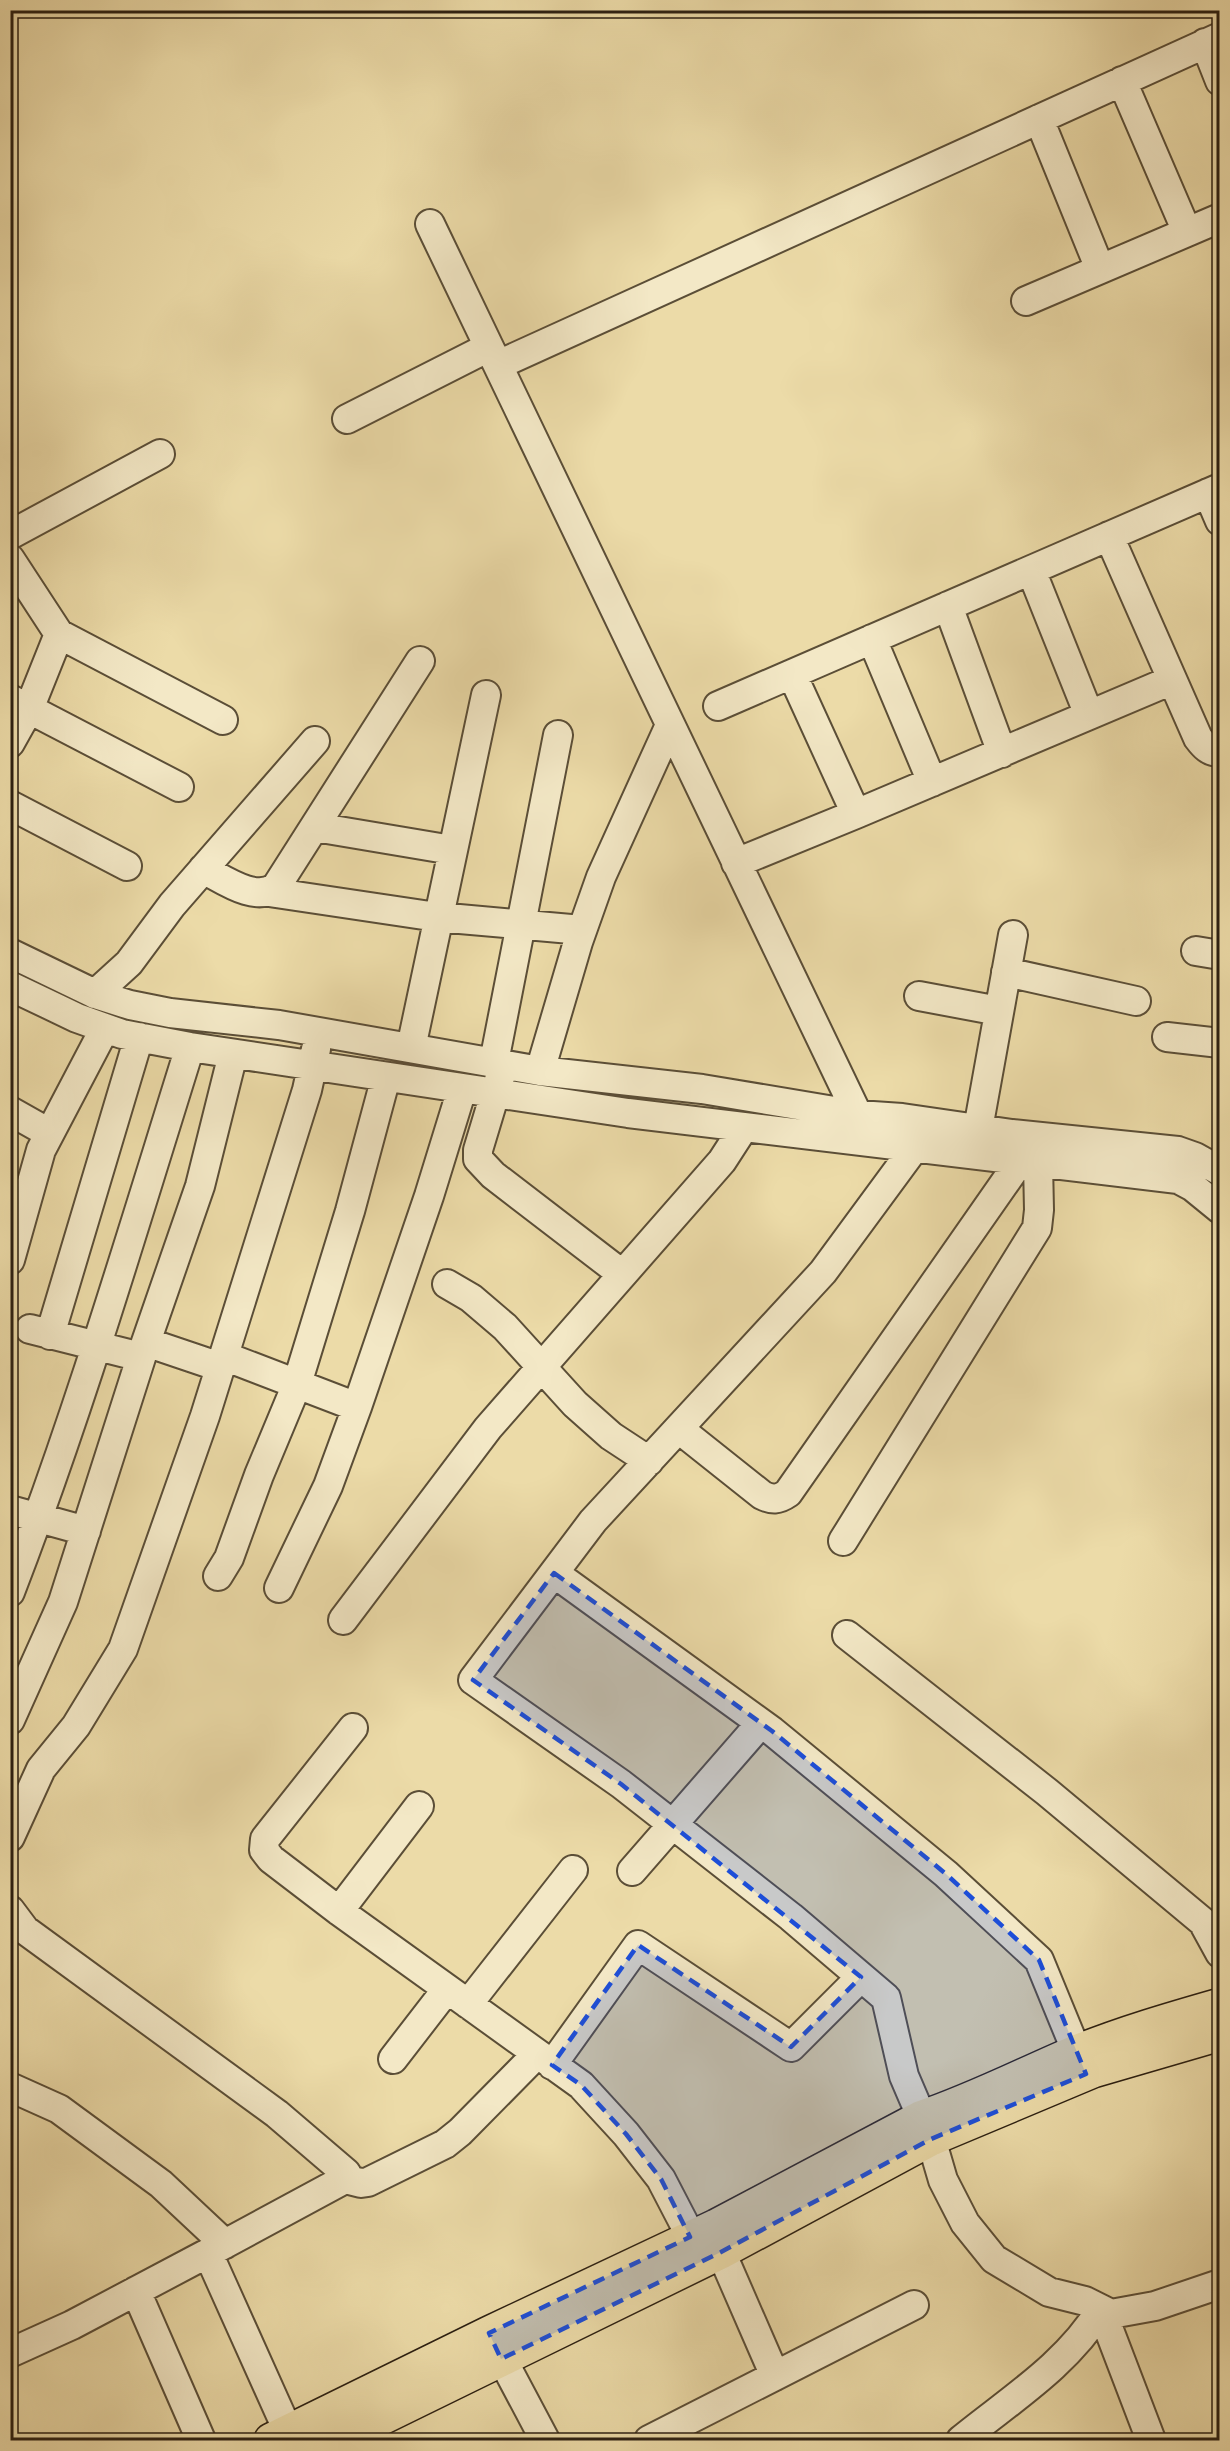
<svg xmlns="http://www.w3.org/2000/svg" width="1230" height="2451" font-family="'IM FELL Great Primer',serif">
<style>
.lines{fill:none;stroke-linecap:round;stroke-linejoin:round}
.minor-casing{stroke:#5b4e37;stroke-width:32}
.major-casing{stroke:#2b1f11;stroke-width:36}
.minor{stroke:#f3e8c6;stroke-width:28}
.major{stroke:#ecdba8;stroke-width:33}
.marked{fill:#1d4ed8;fill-opacity:0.2;stroke:#1d4ed8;stroke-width:4.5;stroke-dasharray:12 8;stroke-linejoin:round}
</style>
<rect width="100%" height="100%" fill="#ecdba8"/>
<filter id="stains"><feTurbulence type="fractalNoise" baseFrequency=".00333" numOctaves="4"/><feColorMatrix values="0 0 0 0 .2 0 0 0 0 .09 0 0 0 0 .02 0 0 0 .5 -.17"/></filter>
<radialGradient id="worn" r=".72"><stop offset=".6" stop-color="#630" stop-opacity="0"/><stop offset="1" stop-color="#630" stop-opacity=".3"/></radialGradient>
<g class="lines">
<defs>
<path id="minor" d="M1205,43l15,38
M1122,81l65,151
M1039,119l61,150
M430,224l434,904
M1026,301l194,-83
M498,365l722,-328
M347,419l142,-72
M1208,493l12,28
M10,535l150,-81
M1109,536l89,202c6,8 11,14 22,14
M10,559l49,75
M1031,570l58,145
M948,606l54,147
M872,639l60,143
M792,674l64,140
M10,699l169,88
M718,706l502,-218
M10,743l19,-34 30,-75 164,86
M10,805l117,61
M315,827l137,23
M736,863l120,-49 316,-134
M203,869c20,10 52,34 73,18l144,-226
M269,892l168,25 145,13
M1196,951l24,4
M10,953l85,41 35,11 40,8 109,12 261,46 162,18 156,26 44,3 110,16 166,17 17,6 25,14
M1006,972l130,29
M10,986l67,32 45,16 68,13 438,66 550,66 15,8 27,22
M95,994l34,-31 43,-58 143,-164
M919,996l80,15
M1167,1037l53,6
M411,1048l75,-353
M494,1062l64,-327
M540,1071l38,-129 23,-65 69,-152
M500,1077l-22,73v9l15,16 129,99
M10,1111l39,22
M978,1129l35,-194
M915,1147l-92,125 -230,249 -120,159 148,104 170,133 95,81 18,78 27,63 12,41 22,43 29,36 55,33 36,9 26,13 44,-8 65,-22
M10,1260l31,-110 64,-122
M447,1284l24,14 34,29 70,77 36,32 38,25
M30,1329l111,28
M50,1335l89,-298
M146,1342l74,25
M224,1356l133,51
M679,1429l83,66c10,5 16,5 26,-2l232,-332
M10,1510l76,21
M843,1541l194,-313 2,-18 -1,-47
M554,1573l218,158 174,143 93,86 46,112
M218,1576l11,-18 30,-83 38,-91 53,-173 36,-134
M279,1588l49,-102 29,-79 72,-211 33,-107
M10,1592c69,-179 123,-363 180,-545
M343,1620l145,-192 234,-267 22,-34
M847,1635l200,157 156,130 17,31
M10,1720l53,-118 83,-260 54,-156 33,-132
M353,1728l-88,111 -1,11 7,9 68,52 242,174 45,49 35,45 41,79
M10,1837l31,-68 35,-43 47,-77 82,-233 102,-326 9,-41
M632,1871l129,-148
M10,1910l15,20 252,184 69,59 -1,6 -137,74 84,187
M339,1911l80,-105
M468,2004l105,-134
M393,2059l54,-70
M552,2065l86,-120 153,102 70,-70
M10,2087l49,22 102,75 64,60
M345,2179l16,4 7,-1 77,-38 15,-12 76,-77
M721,2252l54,124
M136,2291l65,149
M1101,2309l50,131
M492,2340l53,100
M10,2353l62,-28 136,-72
M649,2440l265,-135
M961,2440c49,-40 106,-75 140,-131"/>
<path id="major" d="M271,2440l218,-107 227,-107 204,-108c54,-18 104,-44 156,-66 47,-19 95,-33 144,-47
M337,2440l384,-188 210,-113 162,-68 127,-37"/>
</defs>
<!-- minor casing -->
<use href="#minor" class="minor-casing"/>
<!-- major casing -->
<use href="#major" class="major-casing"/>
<!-- minor -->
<use href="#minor" class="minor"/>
<!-- major -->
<use href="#major" class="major"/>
</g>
<!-- marked area -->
<path class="marked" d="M554,1573l218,158 174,143 93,86 47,114 -155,65 -210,113 -220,107 -12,-26 201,-96 -29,-58 -35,-45 -45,-49 -29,-20 86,-120 153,102 70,-70 -240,-193 -148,-104z"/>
<!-- margin -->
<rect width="1230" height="2451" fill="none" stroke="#ecdba8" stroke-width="36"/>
<rect x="12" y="12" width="1206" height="2427" fill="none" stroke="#2b1f11" stroke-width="3"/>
<rect x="18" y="18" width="1194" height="2415" fill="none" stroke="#2b1f11" stroke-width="1.5"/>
<rect width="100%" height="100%" filter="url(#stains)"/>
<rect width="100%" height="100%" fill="url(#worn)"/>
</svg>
